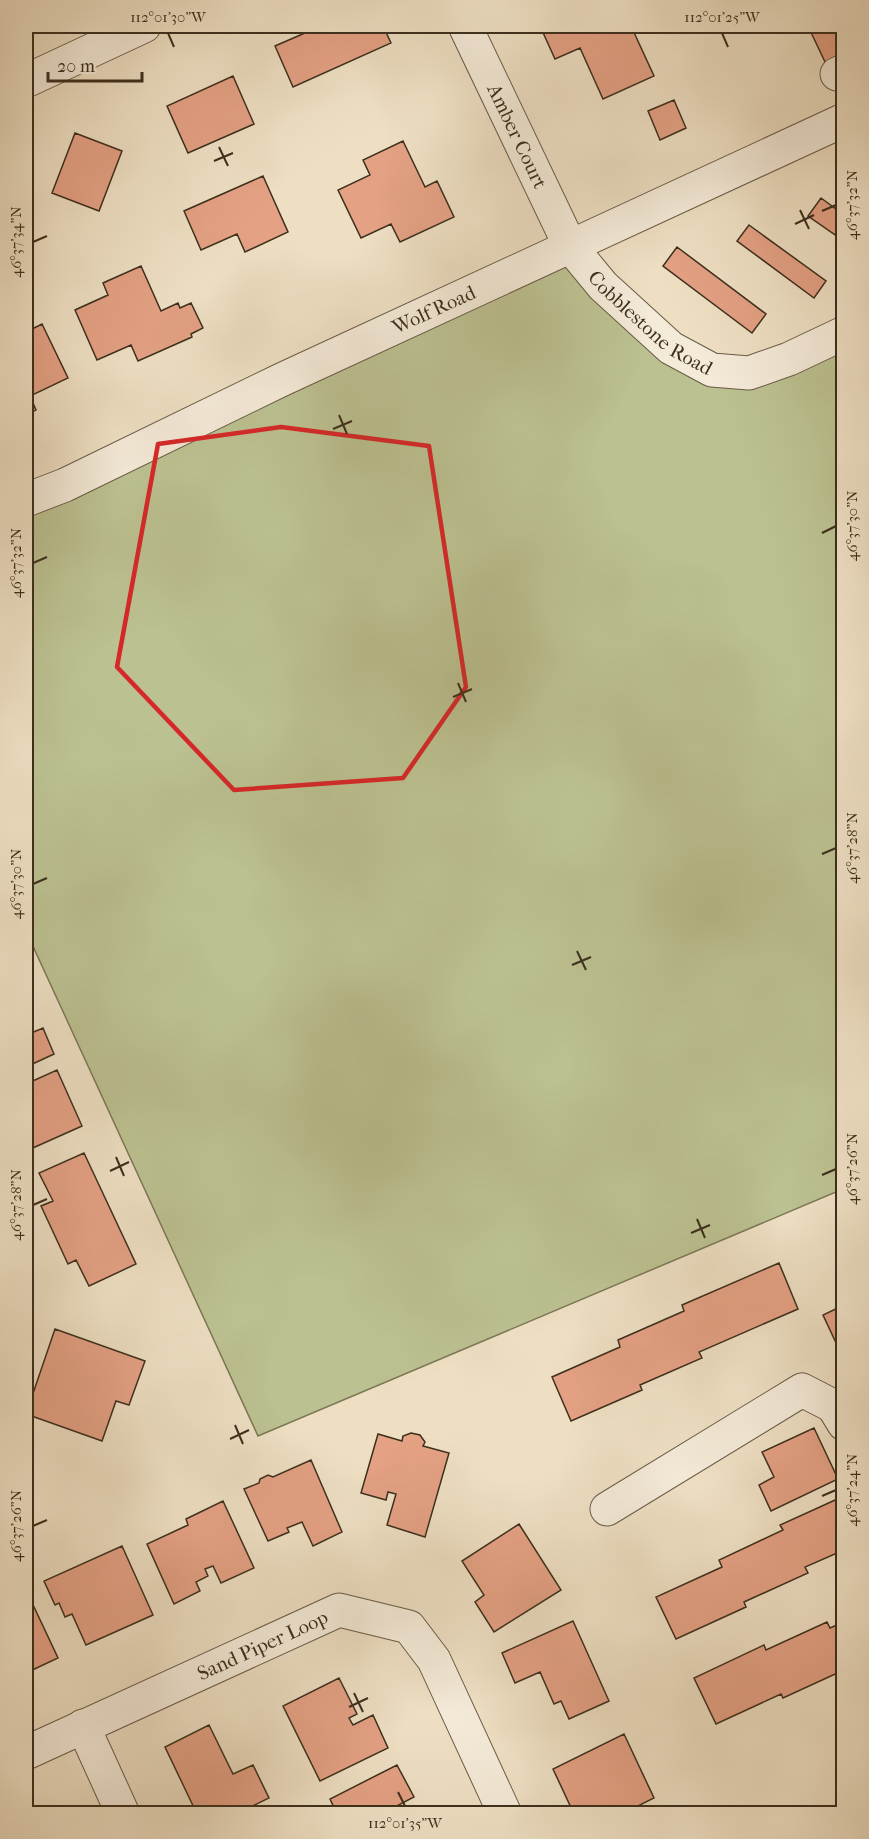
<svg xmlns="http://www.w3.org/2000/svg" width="869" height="1839" font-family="'IM FELL French Canon',serif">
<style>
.green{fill:#bcc191;stroke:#7c7857;stroke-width:1.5}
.building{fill:#e4a184;stroke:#3c2f1d;stroke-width:1.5}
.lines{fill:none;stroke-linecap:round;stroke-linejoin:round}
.minor-casing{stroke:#685b46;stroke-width:35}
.minor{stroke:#f4ead8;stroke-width:33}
.marked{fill:none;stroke:#d62828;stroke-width:4.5;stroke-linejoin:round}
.ticks{fill:none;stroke:#3c2f1d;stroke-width:2}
.labels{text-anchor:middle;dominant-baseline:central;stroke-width:5;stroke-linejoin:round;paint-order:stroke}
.street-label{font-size:20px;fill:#3c2f1d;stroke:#f4ead8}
.neatline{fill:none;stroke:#3c2f1d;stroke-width:2}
.ticks-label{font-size:15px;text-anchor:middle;fill:#3c2f1d}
</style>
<rect width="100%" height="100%" fill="#eedfc3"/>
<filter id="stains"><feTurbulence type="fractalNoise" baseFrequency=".00333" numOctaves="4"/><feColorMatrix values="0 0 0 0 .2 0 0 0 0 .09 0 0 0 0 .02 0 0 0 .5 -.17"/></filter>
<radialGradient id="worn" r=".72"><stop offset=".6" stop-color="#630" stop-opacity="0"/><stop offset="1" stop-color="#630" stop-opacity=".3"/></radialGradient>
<!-- green -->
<path class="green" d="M570,246l101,103 78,24 94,-33v849l-585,247 -232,-505v-445z"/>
<!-- building -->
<path class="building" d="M321,26h62l8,17 -98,44 -18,-41z
M540,26h91l23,50 -51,23 -23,-51 -25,11z
M808,26h36v30l-18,8z
M233,76l21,48 -66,29 -21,-47z
M674,100l12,28 -26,12 -12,-29z
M75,133l47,18 -23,60 -47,-18z
M403,141l22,46 12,-6 17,36 -54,25 -9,-18 -30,14 -23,-48 32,-15 -7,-15z
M263,176l25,56 -43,20 -8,-18 -36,16 -17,-39z
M821,198l23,17v26l-36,-25z
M749,225l77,56 -12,17 -77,-57z
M677,247l89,67 -14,19 -89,-67z
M141,266l20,45 17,-8 2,5 11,-5 12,25 -12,6 1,3 -54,24 -7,-16 -34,15 -22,-50 33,-15 -5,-12z
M42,324l26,54 -38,18 6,14 -10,5v-83z
M26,1026l3,8 14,-6 11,26 -28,13z
M57,1070l25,56 -56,25v-67z
M84,1153l52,111 -47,22 -13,-26 -8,4 -27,-58 12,-5 -14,-28z
M779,1263l19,46 -99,43 3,6 -62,27 2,5 -71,31 -19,-44 68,-30 -2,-7 66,-29 -2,-6z
M844,1305v55l-21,-45z
M55,1329l90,32 -16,44 -13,-4 -14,40 -76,-27z
M814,1428l24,51 -67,32 -12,-26 15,-8 -12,-25z
M411,1433l9,2 5,7 -2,4 26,7 -24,84 -38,-12 9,-31 -8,-2 -2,8 -25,-7 17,-59 24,7 1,-5z
M311,1460l31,72 -29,14 -11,-24 -15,6 2,4 -21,9 -24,-52 15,-6 1,-4 8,-4 5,2z
M844,1496v54l-39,17 3,6 -64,29 2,5 -70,32 -20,-42 66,-30 -3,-7 64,-30 -3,-5z
M223,1501l31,67 -33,15 -8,-17 -8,3 3,7 -12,6 4,9 -26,13 -27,-60 41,-19 -2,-6z
M519,1524l42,66 -67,42 -19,-30 9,-7 -22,-34z
M122,1546l31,69 -67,30 -14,-31 -7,3 -6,-14 -4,2 -11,-24z
M27,1592l31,66 -32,15v-80z
M573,1621l36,80 -40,18 -8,-18 -7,3 -14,-32 -25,11 -13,-30z
M827,1622l3,6 14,-6v48l-61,28 -2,-4 -65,30 -22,-46 70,-33 2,5z
M339,1678l18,36 -8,4 4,7 20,-10 15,33 -68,33 -37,-75z
M209,1725l24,49 20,-9 16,33 -33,16h-39l-32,-67z
M624,1734l30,64 -32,16h-48l-21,-45z
M397,1765l17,32 -25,13 2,4h-54l-7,-15z"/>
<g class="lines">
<defs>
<g id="minor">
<path id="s1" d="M465,26l105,220 33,40 68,62 41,22 37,3 40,-14 55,-26"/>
<path d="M837,74l7,-3"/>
<path d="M26,81l118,-55"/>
<path id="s2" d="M26,500l39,-15 216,-105 563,-260"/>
<path d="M607,1509l195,-119 31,16 11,18"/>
<path d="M83,1726l40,88"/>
<path id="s3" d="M26,1753l313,-143 70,17 25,33 71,154"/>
</g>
</defs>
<!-- minor casing -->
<use href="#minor" class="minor-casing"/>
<!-- minor -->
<use href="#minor" class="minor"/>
</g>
<!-- marked area -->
<path class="marked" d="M281,427l148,19 37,241 -63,91 -169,12 -117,-123 41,-223z"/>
<!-- ticks -->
<path class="ticks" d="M168,33l6,14M722,33l6,14M219,147l9,19M214,161l19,-8M800,210l9,19M822,211l14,-6M795,224l19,-9M33,242l14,-6M339,415l8,19M333,429l19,-8M822,533l14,-7M33,563l14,-6M458,683l8,19M453,697l19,-8M822,854l14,-6M33,884l14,-6M577,951l9,19M572,965l19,-8M116,1157l8,19M110,1171l19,-9M822,1175l14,-6M33,1205l14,-6M697,1219l8,19M691,1233l19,-8M235,1425l8,19M230,1439l19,-9M822,1496l14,-6M33,1526l14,-6M354,1693l9,19M349,1707l19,-9M398,1792l7,14"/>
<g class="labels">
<!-- street labels -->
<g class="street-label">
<text stroke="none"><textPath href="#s1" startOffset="122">Amber Court</textPath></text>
<text stroke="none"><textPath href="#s2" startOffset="450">Wolf Road</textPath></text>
<text stroke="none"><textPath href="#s1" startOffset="356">Cobblestone Road</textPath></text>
<text stroke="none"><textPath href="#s3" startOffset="260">Sand Piper Loop</textPath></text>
</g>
</g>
<!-- margin -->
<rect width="869" height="1839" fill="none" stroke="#eedfc3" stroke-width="66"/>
<!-- scale -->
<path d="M48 72v9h94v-9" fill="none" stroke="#3c2f1d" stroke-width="3"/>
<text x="57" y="72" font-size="18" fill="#3c2f1d" stroke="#f4ead8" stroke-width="4.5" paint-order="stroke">20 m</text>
<rect x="33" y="33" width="803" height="1773" class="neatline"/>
<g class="ticks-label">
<text x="168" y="22">112°01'30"W</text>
<text x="722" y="22">112°01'25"W</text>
<text transform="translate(852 205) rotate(-90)" y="5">46°37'32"N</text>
<text transform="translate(16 242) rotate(-90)" y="5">46°37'34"N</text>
<text transform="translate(852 526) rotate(-90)" y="5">46°37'30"N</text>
<text transform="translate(16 563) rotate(-90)" y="5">46°37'32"N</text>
<text transform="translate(852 848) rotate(-90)" y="5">46°37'28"N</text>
<text transform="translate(16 884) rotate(-90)" y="5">46°37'30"N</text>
<text transform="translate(852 1169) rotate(-90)" y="5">46°37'26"N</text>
<text transform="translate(16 1205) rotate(-90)" y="5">46°37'28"N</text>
<text transform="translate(852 1490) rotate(-90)" y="5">46°37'24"N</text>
<text transform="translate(16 1526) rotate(-90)" y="5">46°37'26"N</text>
<text x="405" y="1828">112°01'35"W</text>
</g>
<rect width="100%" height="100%" filter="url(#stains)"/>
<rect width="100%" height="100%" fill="url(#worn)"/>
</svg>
